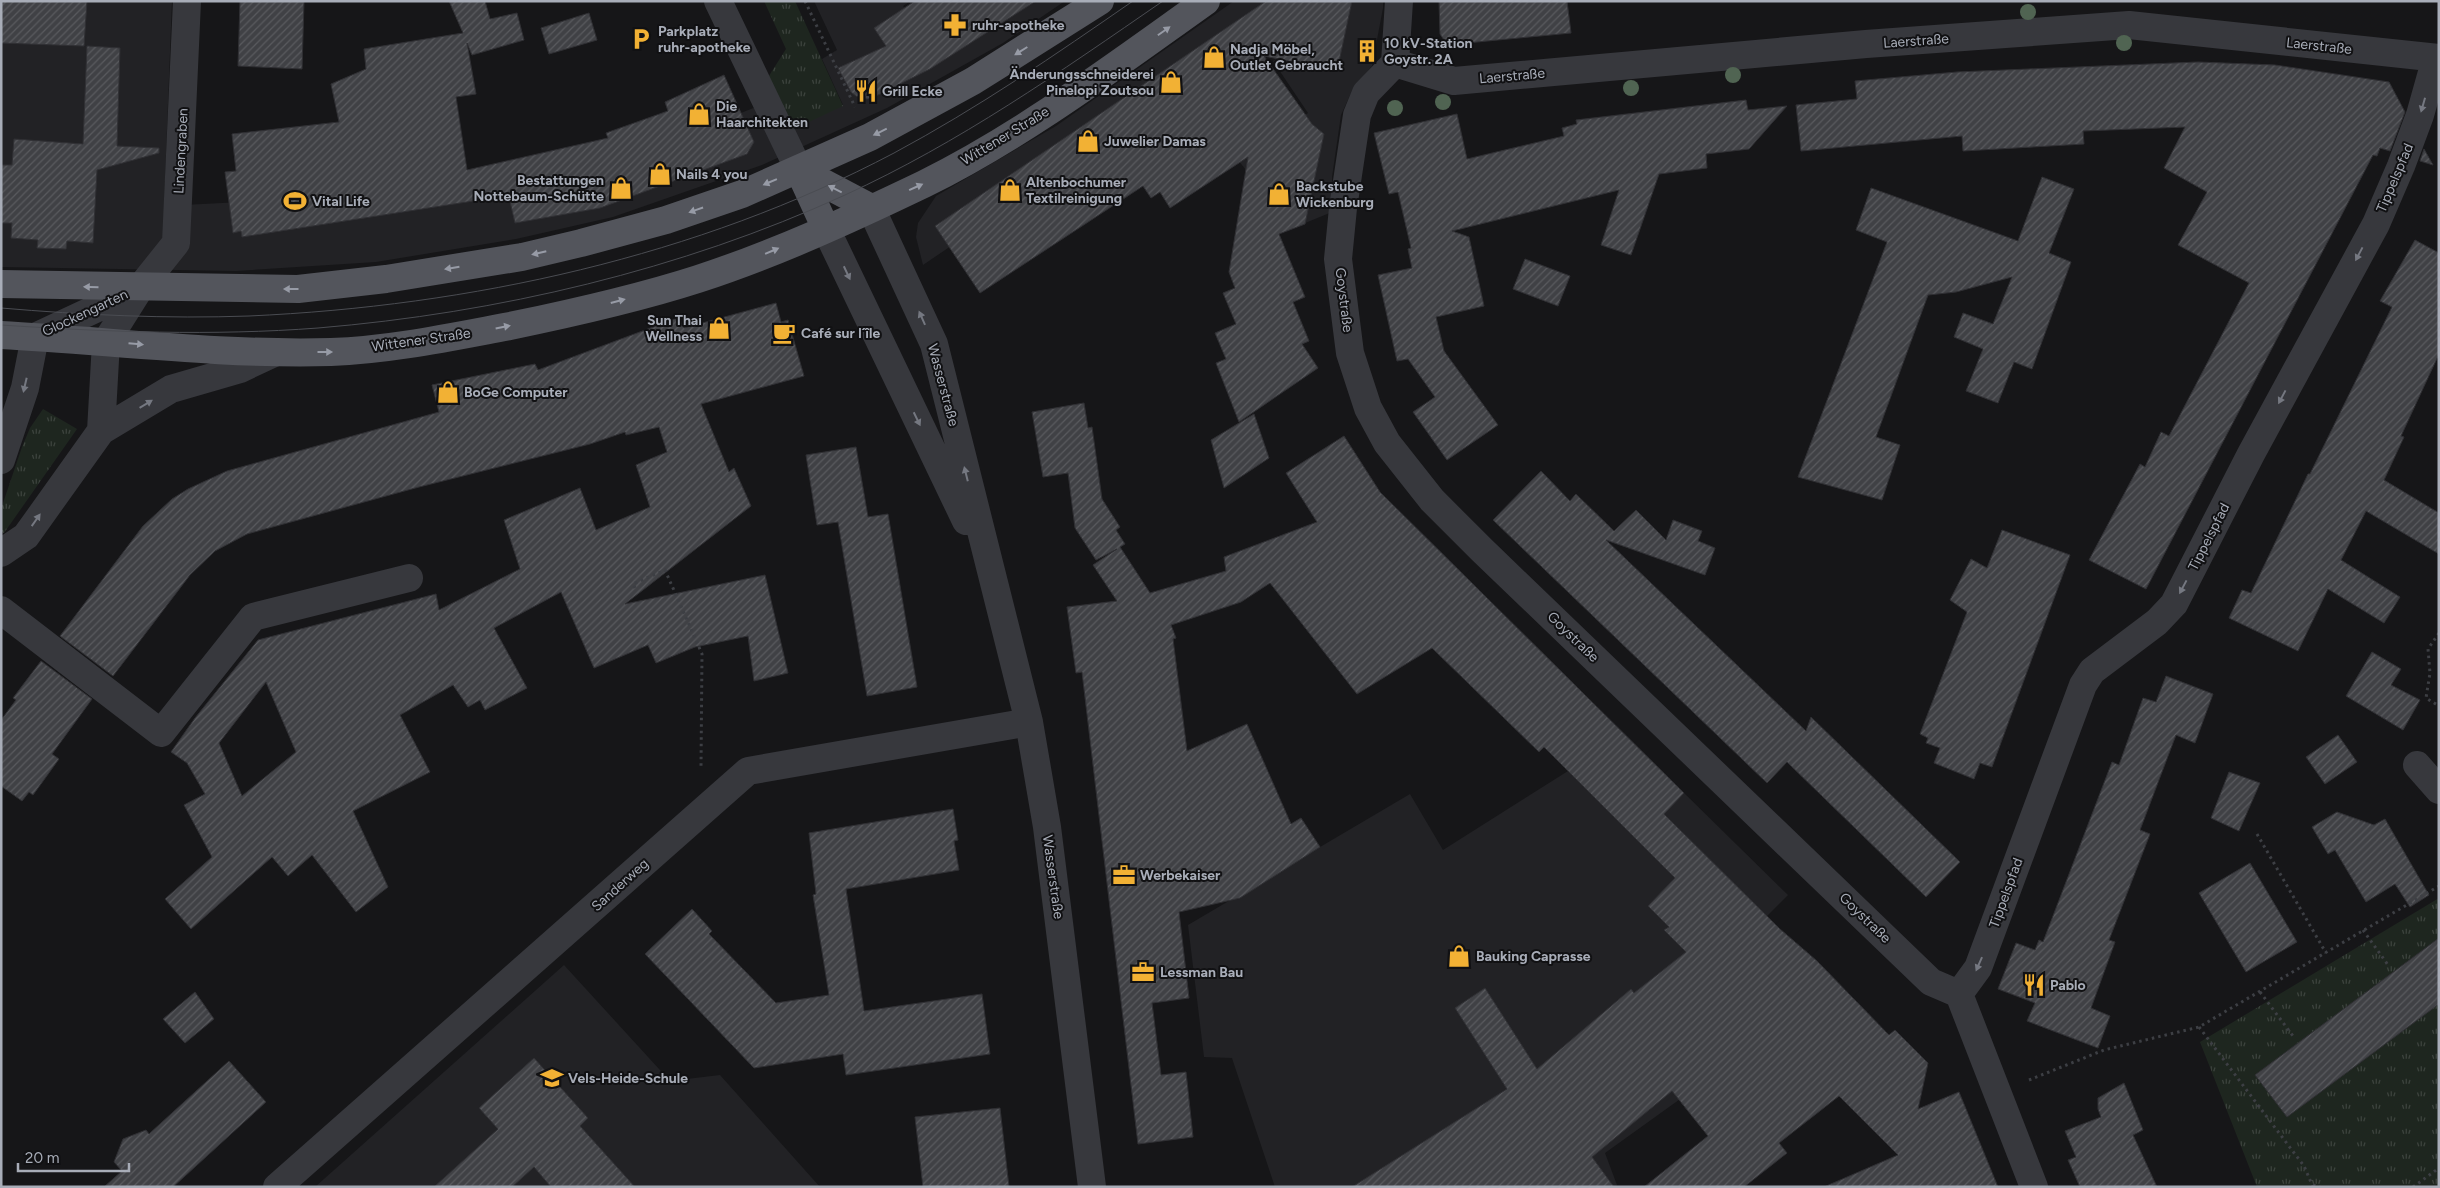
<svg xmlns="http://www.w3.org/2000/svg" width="2440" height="1188" font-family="Figtree,sans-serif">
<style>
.built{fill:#222225}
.grass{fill:url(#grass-tufts)}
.building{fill:url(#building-hatch);stroke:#303034;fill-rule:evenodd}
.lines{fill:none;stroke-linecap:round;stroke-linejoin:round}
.path{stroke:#3d3f44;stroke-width:3;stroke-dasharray:2.5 4;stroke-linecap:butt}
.minor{stroke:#37383d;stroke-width:28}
.major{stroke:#53555c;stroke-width:28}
.tram{stroke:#4a4c52;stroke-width:1}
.tree{fill:#506452}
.oneway{fill:#979ba6}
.oneway2{fill:#757881}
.labels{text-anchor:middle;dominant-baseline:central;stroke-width:4;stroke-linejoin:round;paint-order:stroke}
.poi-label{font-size:14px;font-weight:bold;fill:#a8adb8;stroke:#111113;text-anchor:start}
.street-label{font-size:14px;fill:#a8adb8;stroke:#111113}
</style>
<defs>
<pattern id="grass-tufts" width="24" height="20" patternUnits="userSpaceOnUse" patternTransform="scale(1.25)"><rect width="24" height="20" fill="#1e261f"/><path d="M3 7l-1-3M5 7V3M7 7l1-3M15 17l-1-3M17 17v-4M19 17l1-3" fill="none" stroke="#3c433d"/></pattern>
<pattern id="building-hatch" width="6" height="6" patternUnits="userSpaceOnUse" patternTransform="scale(1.25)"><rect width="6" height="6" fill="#404145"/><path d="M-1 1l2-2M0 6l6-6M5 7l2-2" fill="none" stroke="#595a5e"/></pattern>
</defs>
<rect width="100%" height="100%" fill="#161618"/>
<!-- built -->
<path class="built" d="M1,1h171l-8,205 306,-16 133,-22 173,-69 67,6 -21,-46 15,-9 -23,-49h96l-7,5 4,5 70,-10h88l-62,42 -116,65 -125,57 -149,52 -97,22 -140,23 -140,9 -235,-4z
M1234,1h149v7l-11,58 -20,25 -11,24 -9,62v35l-100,41 14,-83 -8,-10 70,-47 -35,-52 10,-7 10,14 16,-11 -1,-53 -385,261 -7,-28 2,-14 18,-27 120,-70z
M1625,735l163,160 -93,93 52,63 -142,102 12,32 -2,2h-340l-43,-129 -28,-1 -16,-132 222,-131 33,56z
M564,965l106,116 50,-6 100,112h-505z"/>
<!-- grass -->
<path class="grass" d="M764,1h31l48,105 -51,24 -25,-51 19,-30z
M43,409l34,20 -73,104 -3,-1v-23l21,-62 8,-19z
M2439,898v289h-182l-57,-145z"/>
<!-- building -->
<path class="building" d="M1,1h86l-3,45 -83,-3z
M240,1h64l-2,68 -64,-3z
M449,1h36l5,18 27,-6 7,27 -52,15 -5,-12 9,51 -20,3 11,73 141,-32 -2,-5 62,-22 -3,-9 59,-27 30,67 -7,12 -147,54 -85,15 -7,-30 -9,4 -257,40 -1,-6 -8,2 -8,-61 11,-1 -4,-37 107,-12 -8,-38 35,-15 -2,-20 99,-16z
M915,1h121l-106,68 -58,29 -5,1 -11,-3 -5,-4 -13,-24 48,-22 -12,-18z
M1266,1h86l-15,70 -73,-15 48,68 12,10 -19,90 -26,10 26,63 -12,5 16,39 -7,3 16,24 -79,54 -23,-59 10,-4 -11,-26 21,-9 -13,-31 12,-5 -6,-16 19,-115 -78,51 -10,-16 -9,6 -8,-12 -163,107 -45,-67z
M1439,1h128l4,32 -115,11 -10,-1 -6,-9z
M589,13l8,27 -48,14 -8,-26z
M87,46l33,2 -3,98 42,2v5l-62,17 -4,73 -26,-2 -1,8 -29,-1 1,-8 -27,-2 1,-15h-11v-58h11l2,-26 69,5z
M2198,62l77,3 114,17 16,30 -15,39 -10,-3 -3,8 -4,-1 -227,434 -57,-29 51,-96 5,3 16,-35 8,4 80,-153 -71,-38 29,-53 -43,-24 21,-41 -102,4 1,13 -121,7 -1,-15 -161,15 -5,-46 61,-6 -2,-18 102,-9z
M1746,100l2,10 39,-4 -38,43 -43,5 1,14 -48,6 -28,81 -30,-10 18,-55 -167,41 17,6 15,69 -48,11 8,34 54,74 -51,35 -34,-48 22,-15 -27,-38 -11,2 -19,-86 34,-7 -4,-19 3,-1 -13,-56 -9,2 -15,-61 83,-19 10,45 97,-23 -2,-8 15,-4 -1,-4z
M2424,149l9,16 -13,-4z
M2042,177l32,12 -25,64 22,9 -39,107 -18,-7 -16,41 -32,-12 17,-42 -29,-12 9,-24 30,11 19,-47 -56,15 -28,3 -52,142 24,8 -18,55 -84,-23 89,-235 -31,-12 15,-42 147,53z
M2415,240l24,13v101l-38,82 3,1 -20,43 55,33v41l-73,-43 -25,49 59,37 -16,26 -56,-34 -30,62 -69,-33 13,-28 9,3 57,-119h2l82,-167 -12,-6z
M1525,259l45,17 -12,30 -45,-17z
M776,303l5,19 7,-2 16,56 -103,28 28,68 5,-4 17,38 -126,98 140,-29 23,98 -34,8 -6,-45 -53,11 -39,16 -8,-18 -54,23 -33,-76 -67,36 33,60 -42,22 -5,-10 -12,7 -15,-22 -53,30 30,57 -77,39 35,76 -32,25 -44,-57 -24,21 -16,-19 -81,72 -26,-30 47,-42 -28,-52 21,-11 -18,-31 -16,-11 24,-34 63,-78 178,-46 3,16 81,-41 -16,-49 76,-32 16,42 54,-23 -14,-42 31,-13 -8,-25 -33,8 -1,-3 -35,12 -171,43 -172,47 -32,17 -25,24 -77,101 -53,-40 83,-110 29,-27 16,-10 39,-18 212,-59 -7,-27 103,-21 3,6 142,-53 4,11zM266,682l30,70 -54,44 -23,-53z
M1084,403l4,25 4,-1 10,72 18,28 -4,3 9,14 -5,3 30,46 76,-22 -2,-14 93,-35 -31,-49 58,-37 36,56 304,301 -20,21 116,115 37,32 72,74 6,-5 33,33 -10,46 41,-17 39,95h-174l74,-32 -59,-59 -60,47 8,10 -43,34h-100l64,-51 -36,-45 -80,66 22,30h-262l155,-98 -52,-81 30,-20 52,81 94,-80 3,4 52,-41 -22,-22 5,-3 -21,-21 27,-28 -131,-131 -5,5 -107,-104 -75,46 -87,-111 -29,19 -70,23 5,13 -3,1 14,112 60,-27 44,100 10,-6 19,29 -80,51 -61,14 10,86 -37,5 9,72 25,-3 7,65 -55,7 -56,-472 -6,1 -9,-66 50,-6 -24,-36 24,-16 -21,11 -21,-32 -7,-55 -25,4 -11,-65z
M1254,414l15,44 -45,30 -13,-48z
M856,447l12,70 20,-3 29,173 -50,9 -29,-174 -21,3 -11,-70z
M1541,471l29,30 6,-7 38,37 22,-21 30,30 7,-20 29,11 -4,10 17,7 -10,27 -99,-35 200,191 5,-14 149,145 -34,35 -139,-135 -20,21 -274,-263z
M2002,530l68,25 -78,212 -12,-4 -6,16 -40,-16 6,-15 -14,-5 2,-5 -8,-4 47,-122 -17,-12 21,-41 16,9z
M2372,652l29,17 -10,16 29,15 -17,30 -57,-34z
M41,661l51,38 -40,55 7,5 -26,36 -4,-3 -7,9 -21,-15v-66l15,-20 -3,-2z
M2166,676l47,18 -18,49 -19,-8 -36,95 10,4 -41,106 6,2 -24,66 19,8 -12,32 -71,-27 8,-18 -37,-14 18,-46 19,7 4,-10 4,2 69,-180 7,3 24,-67 13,4z
M2338,735l19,27 -32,22 -19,-27z
M2229,772l31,11 -21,48 -28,-13z
M953,809l5,31 -4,1 5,29 -113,19 18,122 118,-17 8,60 -144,21 -3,-21 -89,14 -109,-114 47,-45 20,22 -3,3 67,69 53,-8 -16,-100 3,-1 -7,-61z
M2337,812l37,13 11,-6 44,76 -19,12 -15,-23 -29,18 -31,-52 -7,4 -16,-27z
M2250,863l47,79 -51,30 -47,-79z
M2439,938v66l-152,113 -32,-42z
M195,992l19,27 -29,24 -22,-24z
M534,1058l54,60 -8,8 55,61h-84l-17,-20 -22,20h-78l64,-58 -19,-21z
M229,1061l37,41 -93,85h-69l18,-16 -8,-9 9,-23 23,-9 3,4z
M2124,1083l19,47 -10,5 24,52h-77l-12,-27 8,-3 -11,-26 36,-14 -3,-8v-11z
M1000,1108l9,79h-86l-8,-70z"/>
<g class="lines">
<!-- path -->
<path class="path" d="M805,1l50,106
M635,588l-2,-4 32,-14 37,84 -1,113
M2439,633l-11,16 2,24 -4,25 13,8
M2257,834l69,119
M2363,930l25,35
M2260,992l33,44
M2199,1027l105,139 9,21
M2029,1080l75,-30 95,-23 240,-141
M2313,1185l7,2
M2413,1187l26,-19"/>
<!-- minor -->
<path class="minor" d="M718,1l81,169
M1399,1l-4,62 -29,30 -9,22 -14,93 -5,51 12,94 18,55 19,35 45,57 50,50 449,432 28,12 75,193
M1395,63l59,18 412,-37 263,-19 310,33
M871,208l63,136 95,378 18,105 45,360
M826,229l140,292
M101,431l5,-89 34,-54 36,-45 11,-242
M1,460l24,-72 10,-51 105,-49
M1,553l25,-17 75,-105 70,-42 69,-20 36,-17
M1,610l160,123 92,-116 156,-39
M2417,765l22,25
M1959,994l19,-26 105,-283 9,-14 65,-49 17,-18 77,-150 125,-230 25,-58 19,-51 16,-57
M277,1187l471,-416 281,-49"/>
<!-- major -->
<path class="major" d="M799,170l72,38
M799,170l27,59
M1,284l297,5 88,-10 136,-22 59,-14 85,-23 76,-26 128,-57 103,-56 127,-80
M1,335c110,6 220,20 330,17 59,-2 120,-15 179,-26 63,-13 126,-27 188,-47 77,-25 153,-60 226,-95 99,-49 192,-119 282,-183"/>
<!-- tram -->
<path class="tram" d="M1,308c82,7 166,11 248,8 221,-10 448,-59 645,-163 84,-45 161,-98 239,-152
M1,325c105,7 212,11 317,3 180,-15 363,-58 527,-133 114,-52 215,-123 318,-194"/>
</g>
<!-- trees -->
<g class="tree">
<circle cx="2028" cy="12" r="8"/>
<circle cx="2124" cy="43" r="8"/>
<circle cx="1733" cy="75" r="8"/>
<circle cx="1631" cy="88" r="8"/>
<circle cx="1443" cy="102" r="8"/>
<circle cx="1395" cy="108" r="8"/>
</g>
<!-- one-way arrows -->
<defs><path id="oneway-solid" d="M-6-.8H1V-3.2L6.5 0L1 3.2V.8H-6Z" transform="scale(1.25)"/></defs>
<g class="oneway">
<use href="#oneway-solid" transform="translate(1164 31) rotate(-35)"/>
<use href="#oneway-solid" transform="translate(1021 51) rotate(148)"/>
<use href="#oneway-solid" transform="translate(880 132) rotate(154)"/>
<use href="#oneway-solid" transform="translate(770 182) rotate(157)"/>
<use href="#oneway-solid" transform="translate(916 187) rotate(-24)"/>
<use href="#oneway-solid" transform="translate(835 189) rotate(-153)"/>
<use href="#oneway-solid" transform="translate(696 210) rotate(161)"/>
<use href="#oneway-solid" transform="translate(772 251) rotate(-23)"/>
<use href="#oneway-solid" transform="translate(539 253) rotate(167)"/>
<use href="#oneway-solid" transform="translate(452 268) rotate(171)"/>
<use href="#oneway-solid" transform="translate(91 287) rotate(-179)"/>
<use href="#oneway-solid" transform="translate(291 289) rotate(180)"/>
<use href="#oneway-solid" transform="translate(618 301) rotate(-15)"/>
<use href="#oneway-solid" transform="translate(503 327) rotate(-11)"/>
<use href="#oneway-solid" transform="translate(136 344) rotate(5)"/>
<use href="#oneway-solid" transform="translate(325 352)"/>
</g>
<g class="oneway2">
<use href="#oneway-solid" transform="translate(2423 105) rotate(106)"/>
<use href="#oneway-solid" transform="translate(2359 254) rotate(118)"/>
<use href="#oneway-solid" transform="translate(847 273) rotate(65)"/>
<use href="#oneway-solid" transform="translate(922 318) rotate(-114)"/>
<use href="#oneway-solid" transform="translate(25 385) rotate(103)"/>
<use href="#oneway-solid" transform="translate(2282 397) rotate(118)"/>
<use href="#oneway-solid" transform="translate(146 404) rotate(-31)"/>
<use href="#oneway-solid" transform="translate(917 419) rotate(64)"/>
<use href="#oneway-solid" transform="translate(966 474) rotate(-104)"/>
<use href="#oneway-solid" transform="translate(36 520) rotate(-55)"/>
<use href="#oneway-solid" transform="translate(2183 587) rotate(118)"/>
<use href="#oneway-solid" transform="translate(1979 964) rotate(114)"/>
</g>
<!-- icons -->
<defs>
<symbol id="pharmacy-bare" viewBox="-9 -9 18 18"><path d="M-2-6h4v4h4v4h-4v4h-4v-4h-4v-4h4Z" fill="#f2b134" stroke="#111113" stroke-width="2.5" paint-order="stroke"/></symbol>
<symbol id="parking-bare" viewBox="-9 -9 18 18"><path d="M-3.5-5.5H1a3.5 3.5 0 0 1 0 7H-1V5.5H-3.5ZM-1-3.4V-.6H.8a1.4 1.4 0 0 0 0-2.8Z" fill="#f2b134" stroke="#111113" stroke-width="2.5" paint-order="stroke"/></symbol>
<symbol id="building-bare" viewBox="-9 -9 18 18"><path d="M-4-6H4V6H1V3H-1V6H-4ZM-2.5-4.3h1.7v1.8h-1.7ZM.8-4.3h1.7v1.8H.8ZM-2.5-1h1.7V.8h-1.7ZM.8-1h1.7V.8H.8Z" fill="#f2b134" stroke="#111113" stroke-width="2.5" paint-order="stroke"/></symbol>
<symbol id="shop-bare" viewBox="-9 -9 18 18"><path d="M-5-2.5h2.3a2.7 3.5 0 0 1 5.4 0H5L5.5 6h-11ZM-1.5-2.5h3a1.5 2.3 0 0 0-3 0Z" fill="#f2b134" stroke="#111113" stroke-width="2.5" paint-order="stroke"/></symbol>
<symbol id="restaurant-bare" viewBox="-9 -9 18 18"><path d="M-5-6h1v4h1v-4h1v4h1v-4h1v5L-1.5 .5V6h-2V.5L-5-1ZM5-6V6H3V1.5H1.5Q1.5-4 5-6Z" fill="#f2b134" stroke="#111113" stroke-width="2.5" paint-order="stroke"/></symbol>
<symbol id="stadium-bare" viewBox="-9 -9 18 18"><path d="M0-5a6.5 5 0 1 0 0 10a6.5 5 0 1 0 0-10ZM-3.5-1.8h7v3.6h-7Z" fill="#f2b134" stroke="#111113" stroke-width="2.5" paint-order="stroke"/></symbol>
<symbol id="cafe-bare" viewBox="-9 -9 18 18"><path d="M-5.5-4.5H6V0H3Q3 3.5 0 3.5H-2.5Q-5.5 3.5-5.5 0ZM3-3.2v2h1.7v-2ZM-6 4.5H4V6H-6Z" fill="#f2b134" stroke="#111113" stroke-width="2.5" paint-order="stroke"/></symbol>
<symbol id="office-bare" viewBox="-9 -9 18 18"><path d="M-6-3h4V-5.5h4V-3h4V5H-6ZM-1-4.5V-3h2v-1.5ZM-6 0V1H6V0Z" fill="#f2b134" stroke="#111113" stroke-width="2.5" paint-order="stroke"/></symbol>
<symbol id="school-bare" viewBox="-9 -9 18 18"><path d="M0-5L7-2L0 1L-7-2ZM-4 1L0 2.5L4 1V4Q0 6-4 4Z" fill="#f2b134" stroke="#111113" stroke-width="2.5" paint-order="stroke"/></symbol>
</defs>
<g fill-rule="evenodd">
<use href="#pharmacy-bare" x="939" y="9" width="32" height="32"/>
<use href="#parking-bare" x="625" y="23" width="32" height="32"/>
<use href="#building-bare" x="1351" y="35" width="32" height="32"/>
<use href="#shop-bare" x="1198" y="41" width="32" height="32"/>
<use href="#shop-bare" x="1155" y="66" width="32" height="32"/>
<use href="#restaurant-bare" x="850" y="75" width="32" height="32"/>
<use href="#shop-bare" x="683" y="98" width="32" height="32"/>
<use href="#shop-bare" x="1072" y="125" width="32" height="32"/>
<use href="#shop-bare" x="644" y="158" width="32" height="32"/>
<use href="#shop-bare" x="605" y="172" width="32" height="32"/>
<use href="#shop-bare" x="994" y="174" width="32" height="32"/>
<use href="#shop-bare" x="1263" y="178" width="32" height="32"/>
<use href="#stadium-bare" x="279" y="185" width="32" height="32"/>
<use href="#shop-bare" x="703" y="312" width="32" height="32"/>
<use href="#cafe-bare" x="768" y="317" width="32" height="32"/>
<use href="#shop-bare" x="432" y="376" width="32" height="32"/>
<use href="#office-bare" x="1108" y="859" width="32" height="32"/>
<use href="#shop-bare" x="1443" y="940" width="32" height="32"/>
<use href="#office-bare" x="1127" y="956" width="32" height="32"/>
<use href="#restaurant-bare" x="2018" y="969" width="32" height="32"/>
<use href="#school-bare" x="536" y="1062" width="32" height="32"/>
</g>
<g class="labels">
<!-- poi labels -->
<g class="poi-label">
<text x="972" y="25">ruhr-apotheke</text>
<text x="658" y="31">Parkplatz<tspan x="658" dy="16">ruhr-apotheke</tspan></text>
<text x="1384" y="43">10 kV-Station<tspan x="1384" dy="16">Goystr. 2A</tspan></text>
<text x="1230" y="49">Nadja Möbel,<tspan x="1230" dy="16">Outlet Gebraucht</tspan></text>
<text x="1154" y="74" text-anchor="end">Änderungsschneiderei<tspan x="1154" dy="16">Pinelopi Zoutsou</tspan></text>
<text x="882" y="91">Grill Ecke</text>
<text x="716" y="106">Die<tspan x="716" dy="16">Haarchitekten</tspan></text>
<text x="1104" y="141">Juwelier Damas</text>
<text x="676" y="174">Nails 4 you</text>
<text x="604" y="180" text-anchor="end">Bestattungen<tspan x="604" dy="16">Nottebaum-Schütte</tspan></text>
<text x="1026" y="182">Altenbochumer<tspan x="1026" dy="16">Textilreinigung</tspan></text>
<text x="1296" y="186">Backstube<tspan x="1296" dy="16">Wickenburg</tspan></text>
<text x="312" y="201">Vital Life</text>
<text x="702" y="320" text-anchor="end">Sun Thai<tspan x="702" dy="16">Wellness</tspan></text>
<text x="801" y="333">Café sur l´île</text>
<text x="464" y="392">BoGe Computer</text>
<text x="1140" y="875">Werbekaiser</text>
<text x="1476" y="956">Bauking Caprasse</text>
<text x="1160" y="972">Lessman Bau</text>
<text x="2050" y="985">Pablo</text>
<text x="568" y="1078">Vels-Heide-Schule</text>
</g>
<!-- street labels -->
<g class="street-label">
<text transform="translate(1916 41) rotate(-4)">Laerstraße</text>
<text transform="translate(2319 46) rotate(6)">Laerstraße</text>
<text transform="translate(1512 76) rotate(-5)">Laerstraße</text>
<text transform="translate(1005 136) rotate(-31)">Wittener Straße</text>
<text transform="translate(181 151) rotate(-87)">Lindengraben</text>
<text transform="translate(2395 178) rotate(-67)">Tippelspfad</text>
<text transform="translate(1344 300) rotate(83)">Goystraße</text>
<text transform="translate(85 313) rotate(-25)">Glockengarten</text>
<text transform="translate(421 340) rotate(-8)">Wittener Straße</text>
<text transform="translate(943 385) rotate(75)">Wasserstraße</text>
<text transform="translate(2209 537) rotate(-63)">Tippelspfad</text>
<text transform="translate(1573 637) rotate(44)">Goystraße</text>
<text transform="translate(1053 877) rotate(82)">Wasserstraße</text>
<text transform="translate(620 885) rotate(-42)">Sanderweg</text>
<text transform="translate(2006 893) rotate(-70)">Tippelspfad</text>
<text transform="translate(1865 918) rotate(44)">Goystraße</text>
</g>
</g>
<!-- border -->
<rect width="2440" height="1188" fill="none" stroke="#a8adb8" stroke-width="5"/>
<!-- scale -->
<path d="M18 1163v8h111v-8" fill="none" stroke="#a8adb8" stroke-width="2.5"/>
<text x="25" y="1163" font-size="15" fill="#a8adb8" stroke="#111113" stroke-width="4" paint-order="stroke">20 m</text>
</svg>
